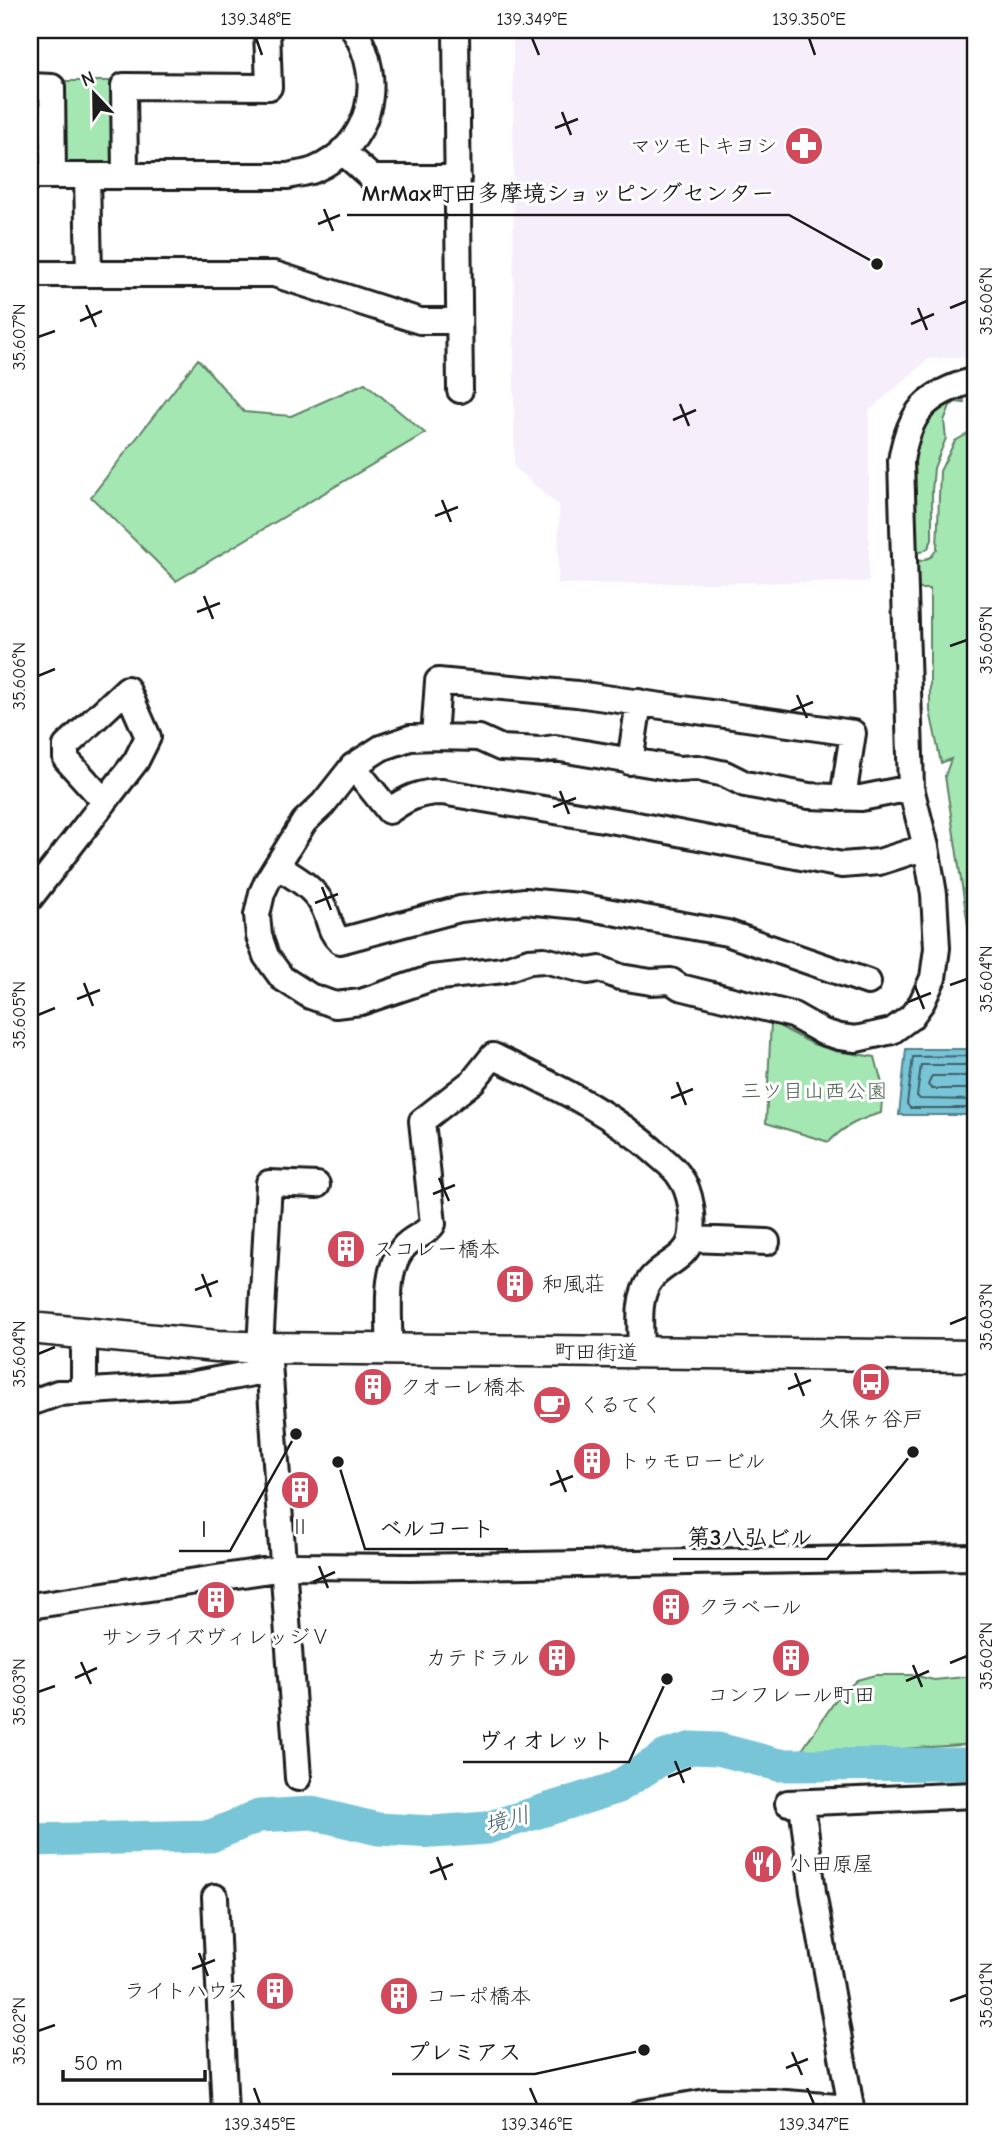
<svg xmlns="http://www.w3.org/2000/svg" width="1005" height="2143" font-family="'Comic Neue','Klee One',sans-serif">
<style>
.built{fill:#f7eefc}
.green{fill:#a4e7b2;stroke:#608267;stroke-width:2}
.water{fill:#79c5d8;stroke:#54818d;stroke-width:2}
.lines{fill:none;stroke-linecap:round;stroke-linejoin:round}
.shore{stroke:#416067;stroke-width:2}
.river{stroke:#79c5d8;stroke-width:33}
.minor-casing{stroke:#1c1c1c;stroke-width:30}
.major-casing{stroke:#1c1c1c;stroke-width:35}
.minor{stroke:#fff;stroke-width:24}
.major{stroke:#fff;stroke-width:30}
.ticks{fill:none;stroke:#1c1c1c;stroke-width:2.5}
.labels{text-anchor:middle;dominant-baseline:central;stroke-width:6;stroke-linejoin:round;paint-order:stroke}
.poi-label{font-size:21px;fill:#1c1c1c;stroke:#fff;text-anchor:start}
.park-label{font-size:21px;fill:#4c6350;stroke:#fff}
.street-label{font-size:21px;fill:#1c1c1c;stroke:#fff}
.water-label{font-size:23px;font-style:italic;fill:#416067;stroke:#fff}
.leader{fill:none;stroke:#1c1c1c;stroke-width:2.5}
.callout-dot{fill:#1c1c1c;stroke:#fff;stroke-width:2.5}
.callout-label{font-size:23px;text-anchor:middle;font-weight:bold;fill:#1c1c1c;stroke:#fff;stroke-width:6;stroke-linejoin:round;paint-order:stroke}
.neatline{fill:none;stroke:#1c1c1c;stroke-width:2.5}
.ticks-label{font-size:18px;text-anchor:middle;fill:#1c1c1c}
</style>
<rect width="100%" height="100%" fill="#fff"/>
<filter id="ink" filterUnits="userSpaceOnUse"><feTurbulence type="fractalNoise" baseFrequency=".0143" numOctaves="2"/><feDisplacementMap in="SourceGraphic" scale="14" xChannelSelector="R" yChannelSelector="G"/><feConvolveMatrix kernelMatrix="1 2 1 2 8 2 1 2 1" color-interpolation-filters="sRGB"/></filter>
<g filter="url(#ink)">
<!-- built -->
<path class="built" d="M513,30h462v327l-46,2 -60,52v171l-311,2 1,-78 -45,-39z"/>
<!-- green -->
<path class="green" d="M60,81h54l1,77 -6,7 -45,-1z
M198,359l46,53 47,4 74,-33 60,50 -249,148 -85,-84z
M963,393l1,10 -8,-1 -6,4 -6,15 2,17 -12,30 -2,23v49l-4,8 -7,4 -7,-1c-2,-39 -14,-107 16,-137 9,-9 23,-15 33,-21z
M975,424v509l-6,-1 -24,-156 6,-17 -10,4 -11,-52v-122h-12l-4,-5 -2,-20 19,-7 6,-8 3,-78 15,-30 16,-9z
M771,1022l42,22 22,7 40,6 8,30 -2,26c-21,6 -37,13 -52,29l-63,-19z
M875,1675h38l21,5 41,-4v68l-177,12 39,-58 20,-18z"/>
<!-- water -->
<path class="water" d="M906,1049h69v66h-76z"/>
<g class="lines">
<!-- shore -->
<path class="shore" d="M975,1056l-62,1 -6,47 3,4h65
M975,1065h-54l-4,31 3,3 55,1
M975,1076h-43l-4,9 4,4h43"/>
<!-- river -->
<path class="river" d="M30,1840l181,-4 48,-20 53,-3 66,16 55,3 54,-4 129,-40 50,-32 26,-8 26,1 61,16 196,-1"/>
<defs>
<path id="minor" d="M456,30l4,360
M30,86l22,1 1,89
M342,151l30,27h86
M30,176h258c8,-2 18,-3 26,-6 57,-24 72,-90 40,-140
M87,176l2,98
M125,176l-1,-90 145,1 -2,-57
M30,274h244l146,47h39
M434,737l4,-56 139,13 276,39 -10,65
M630,762l9,-60
M353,766l36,45c18,-13 31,-19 53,-19l185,31 215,42 37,-3 47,-15
M911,788l-50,10 -52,-2 -64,-12 -20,-10 -28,-6 -18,1 -124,-21 -14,2 -40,-2 -22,-10 -45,-1 -24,1 -29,10 -28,18 -30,38 -19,18 -36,58 -6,13 -5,22 2,21 7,20 16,22 28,18 25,9 26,-3 71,-24 71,-8 26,-9 15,-1 44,11 12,-2 20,8 31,5 20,-1 9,6 113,28 30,17 17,5 16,2 36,-8 19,-14 11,-15 11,-24 4,-30 -3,-54 -8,-47 -15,-59 -10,-327c8,-50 26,-68 74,-81
M277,866c17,11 37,21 46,40 7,13 6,25 17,35l120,-32 65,-8 54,5 148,27 141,49
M30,898l106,-137 12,-24 -21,-48 -61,57v13l38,42
M691,1239l76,3
M260,1348l9,-165 48,2
M268,1348l30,430
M389,1349c2,-31 -7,-76 14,-101 9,-11 23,-13 30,-24l-11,-103 51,-40 20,-25c57,28 117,55 164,98 8,7 18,14 23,23 11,14 15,44 11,62 -5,20 -29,25 -41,41 -14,19 -9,50 -9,73
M84,1352v38
M30,1403l28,-10 131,-8 80,-15
M30,1606l266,-40 115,1 564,-10
M788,1803l187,-8
M802,1804l11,88 39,221
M215,1897l10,216
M642,2113l70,-12 61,1 77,6"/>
<path id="major" d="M30,1328l187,18 51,2 707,8"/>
</defs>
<!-- minor casing -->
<use href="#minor" class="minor-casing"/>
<!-- major casing -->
<use href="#major" class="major-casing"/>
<!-- minor -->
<use href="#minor" class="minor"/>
<!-- major -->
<use href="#major" class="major"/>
</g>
</g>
<!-- ticks -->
<path class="ticks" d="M256,38l6,17M532,38l7,17M809,38l6,17M562,112l9,23M555,128l23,-9M324,209l9,22M318,224l22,-9M86,305l10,22M918,308l9,22M950,308l17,-7M80,321l22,-10M911,324l23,-10M38,337l17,-6M680,404l9,22M673,420l23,-10M442,500l9,22M435,516l23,-9M204,596l9,23M197,612l23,-9M950,646l17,-6M38,676l17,-7M797,695l10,23M791,711l22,-9M560,791l9,23M553,807l23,-9M322,887l9,23M315,903l23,-9M84,983l9,23M950,985l17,-6M915,986l9,23M77,999l23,-9M908,1002l23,-9M38,1015l17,-7M677,1082l9,23M671,1098l22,-9M439,1178l10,23M433,1194l22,-9M202,1274l9,23M195,1290l23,-9M950,1324l17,-7M38,1354l17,-7M795,1373l9,23M788,1389l23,-9M557,1470l9,22M550,1485l23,-9M319,1566l9,22M313,1582l22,-10M81,1662l10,22M950,1663l17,-7M913,1665l9,22M75,1678l22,-10M906,1681l23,-10M38,1692l17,-6M675,1761l9,22M668,1777l23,-9M437,1857l9,23M430,1873l23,-9M199,1953l9,23M192,1969l23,-9M950,2001l17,-6M38,2031l17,-6M792,2052l10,23M786,2068l22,-9M254,2088l6,16M530,2088l7,16M807,2088l7,16"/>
<!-- icons -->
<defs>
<symbol id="pharmacy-disc" viewBox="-11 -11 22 22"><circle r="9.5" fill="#d1495b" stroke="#fff"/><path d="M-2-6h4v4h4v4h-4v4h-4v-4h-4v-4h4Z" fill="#fff"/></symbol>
<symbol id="building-disc" viewBox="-11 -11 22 22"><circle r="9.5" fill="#d1495b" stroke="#fff"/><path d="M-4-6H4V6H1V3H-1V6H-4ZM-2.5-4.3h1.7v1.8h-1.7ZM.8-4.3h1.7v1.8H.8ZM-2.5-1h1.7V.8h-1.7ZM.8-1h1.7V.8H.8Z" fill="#fff"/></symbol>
<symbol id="bus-disc" viewBox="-11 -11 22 22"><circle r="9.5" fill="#d1495b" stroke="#fff"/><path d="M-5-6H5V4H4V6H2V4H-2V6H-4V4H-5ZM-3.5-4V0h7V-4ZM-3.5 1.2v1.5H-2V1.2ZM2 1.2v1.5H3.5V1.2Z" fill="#fff"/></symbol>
<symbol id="cafe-disc" viewBox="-11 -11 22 22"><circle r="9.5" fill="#d1495b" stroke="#fff"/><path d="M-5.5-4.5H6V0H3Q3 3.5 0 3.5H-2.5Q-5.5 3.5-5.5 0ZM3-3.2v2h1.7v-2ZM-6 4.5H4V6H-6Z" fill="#fff"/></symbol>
<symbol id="restaurant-disc" viewBox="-11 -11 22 22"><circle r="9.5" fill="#d1495b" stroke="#fff"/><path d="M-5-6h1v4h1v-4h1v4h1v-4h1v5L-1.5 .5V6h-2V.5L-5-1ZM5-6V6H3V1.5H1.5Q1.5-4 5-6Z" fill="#fff"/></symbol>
</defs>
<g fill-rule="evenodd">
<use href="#pharmacy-disc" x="782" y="124" width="44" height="44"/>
<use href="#building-disc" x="324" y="1227" width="44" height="44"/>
<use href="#building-disc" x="493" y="1262" width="44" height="44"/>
<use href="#bus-disc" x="849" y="1360" width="44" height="44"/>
<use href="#building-disc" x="351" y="1365" width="44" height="44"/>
<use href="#cafe-disc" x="530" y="1383" width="44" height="44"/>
<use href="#building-disc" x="570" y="1439" width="44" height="44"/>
<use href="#building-disc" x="278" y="1468" width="44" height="44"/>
<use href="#building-disc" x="194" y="1578" width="44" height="44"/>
<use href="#building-disc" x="649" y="1585" width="44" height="44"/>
<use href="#building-disc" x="535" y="1636" width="44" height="44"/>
<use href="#building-disc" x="769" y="1636" width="44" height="44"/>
<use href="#restaurant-disc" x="741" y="1842" width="44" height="44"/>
<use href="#building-disc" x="253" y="1969" width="44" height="44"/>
<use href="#building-disc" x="377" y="1974" width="44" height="44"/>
</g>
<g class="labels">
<!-- poi labels -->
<g class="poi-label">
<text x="777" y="146" text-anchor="end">マツモトキヨシ</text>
<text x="373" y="1249">スコレー橋本</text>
<text x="542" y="1284">和風荘</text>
<text x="400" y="1387">クオーレ橋本</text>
<text x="579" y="1405">くるてく</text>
<text x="871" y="1419" text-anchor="middle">久保ヶ谷戸</text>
<text x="619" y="1461">トゥモロービル</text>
<text x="300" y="1527" text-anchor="middle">Ⅱ</text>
<text x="698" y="1607">クラベール</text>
<text x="216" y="1637" text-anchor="middle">サンライズヴィレッジⅤ</text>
<text x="530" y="1658" text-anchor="end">カテドラル</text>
<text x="791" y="1695" text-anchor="middle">コンフレール町田</text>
<text x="790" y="1864">小田原屋</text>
<text x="248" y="1991" text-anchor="end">ライトハウス</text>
<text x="426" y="1996">コーポ橋本</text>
</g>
<!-- park labels -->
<g class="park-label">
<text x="814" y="1091">三ツ目山西公園</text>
</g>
<!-- street labels -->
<g class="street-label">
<text transform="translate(596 1352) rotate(1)">町田街道</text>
</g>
<!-- water labels -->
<g class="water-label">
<text transform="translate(507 1820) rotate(-15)">境川</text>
</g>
</g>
<!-- callouts -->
<path class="leader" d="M877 264L789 215H347M338 1462L365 1549H508M296 1434L230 1551H179M913 1452L827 1559H673M667 1679L629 1762H463M644 2050L535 2074H392"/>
<g class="callout-dot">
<circle cx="877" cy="264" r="7"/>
<circle cx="338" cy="1462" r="7"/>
<circle cx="296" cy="1434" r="7"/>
<circle cx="913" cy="1452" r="7"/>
<circle cx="667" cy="1679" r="7"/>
<circle cx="644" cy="2050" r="7"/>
</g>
<g class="callout-label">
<text x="568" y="201">MrMax町田多摩境ショッピングセンター</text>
<text x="437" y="1536">ベルコート</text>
<text x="204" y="1537">Ⅰ</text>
<text x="750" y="1545">第3八弘ビル</text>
<text x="546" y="1748">ヴィオレット</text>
<text x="464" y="2060">プレミアス</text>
</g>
<!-- margin -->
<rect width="1005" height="2143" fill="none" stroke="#fff" stroke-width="77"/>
<!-- north arrow -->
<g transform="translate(94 94) rotate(338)" stroke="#ffffff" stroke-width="5" paint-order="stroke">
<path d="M0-5L12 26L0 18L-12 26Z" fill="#1c1c1c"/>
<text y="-10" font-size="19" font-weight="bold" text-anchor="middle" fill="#1c1c1c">N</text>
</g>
<!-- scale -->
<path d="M63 2070v10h142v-10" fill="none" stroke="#1c1c1c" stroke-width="3.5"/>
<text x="74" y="2070" font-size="21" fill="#1c1c1c" stroke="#ffffff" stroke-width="5" paint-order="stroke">50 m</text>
<rect x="38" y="38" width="929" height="2066" class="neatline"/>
<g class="ticks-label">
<text x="256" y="25">139.348°E</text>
<text x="532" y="25">139.349°E</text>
<text x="809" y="25">139.350°E</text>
<text transform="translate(986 301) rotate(-90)" y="6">35.606°N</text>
<text transform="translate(19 337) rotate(-90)" y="6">35.607°N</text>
<text transform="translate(986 640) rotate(-90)" y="6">35.605°N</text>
<text transform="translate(19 676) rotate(-90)" y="6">35.606°N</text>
<text transform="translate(986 979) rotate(-90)" y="6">35.604°N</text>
<text transform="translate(19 1015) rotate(-90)" y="6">35.605°N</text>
<text transform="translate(986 1317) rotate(-90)" y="6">35.603°N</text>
<text transform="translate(19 1354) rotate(-90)" y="6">35.604°N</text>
<text transform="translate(986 1656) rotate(-90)" y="6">35.602°N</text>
<text transform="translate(19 1692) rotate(-90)" y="6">35.603°N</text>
<text transform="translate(986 1995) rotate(-90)" y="6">35.601°N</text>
<text transform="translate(19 2031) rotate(-90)" y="6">35.602°N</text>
<text x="260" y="2130">139.345°E</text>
<text x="537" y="2130">139.346°E</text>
<text x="814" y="2130">139.347°E</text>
</g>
</svg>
